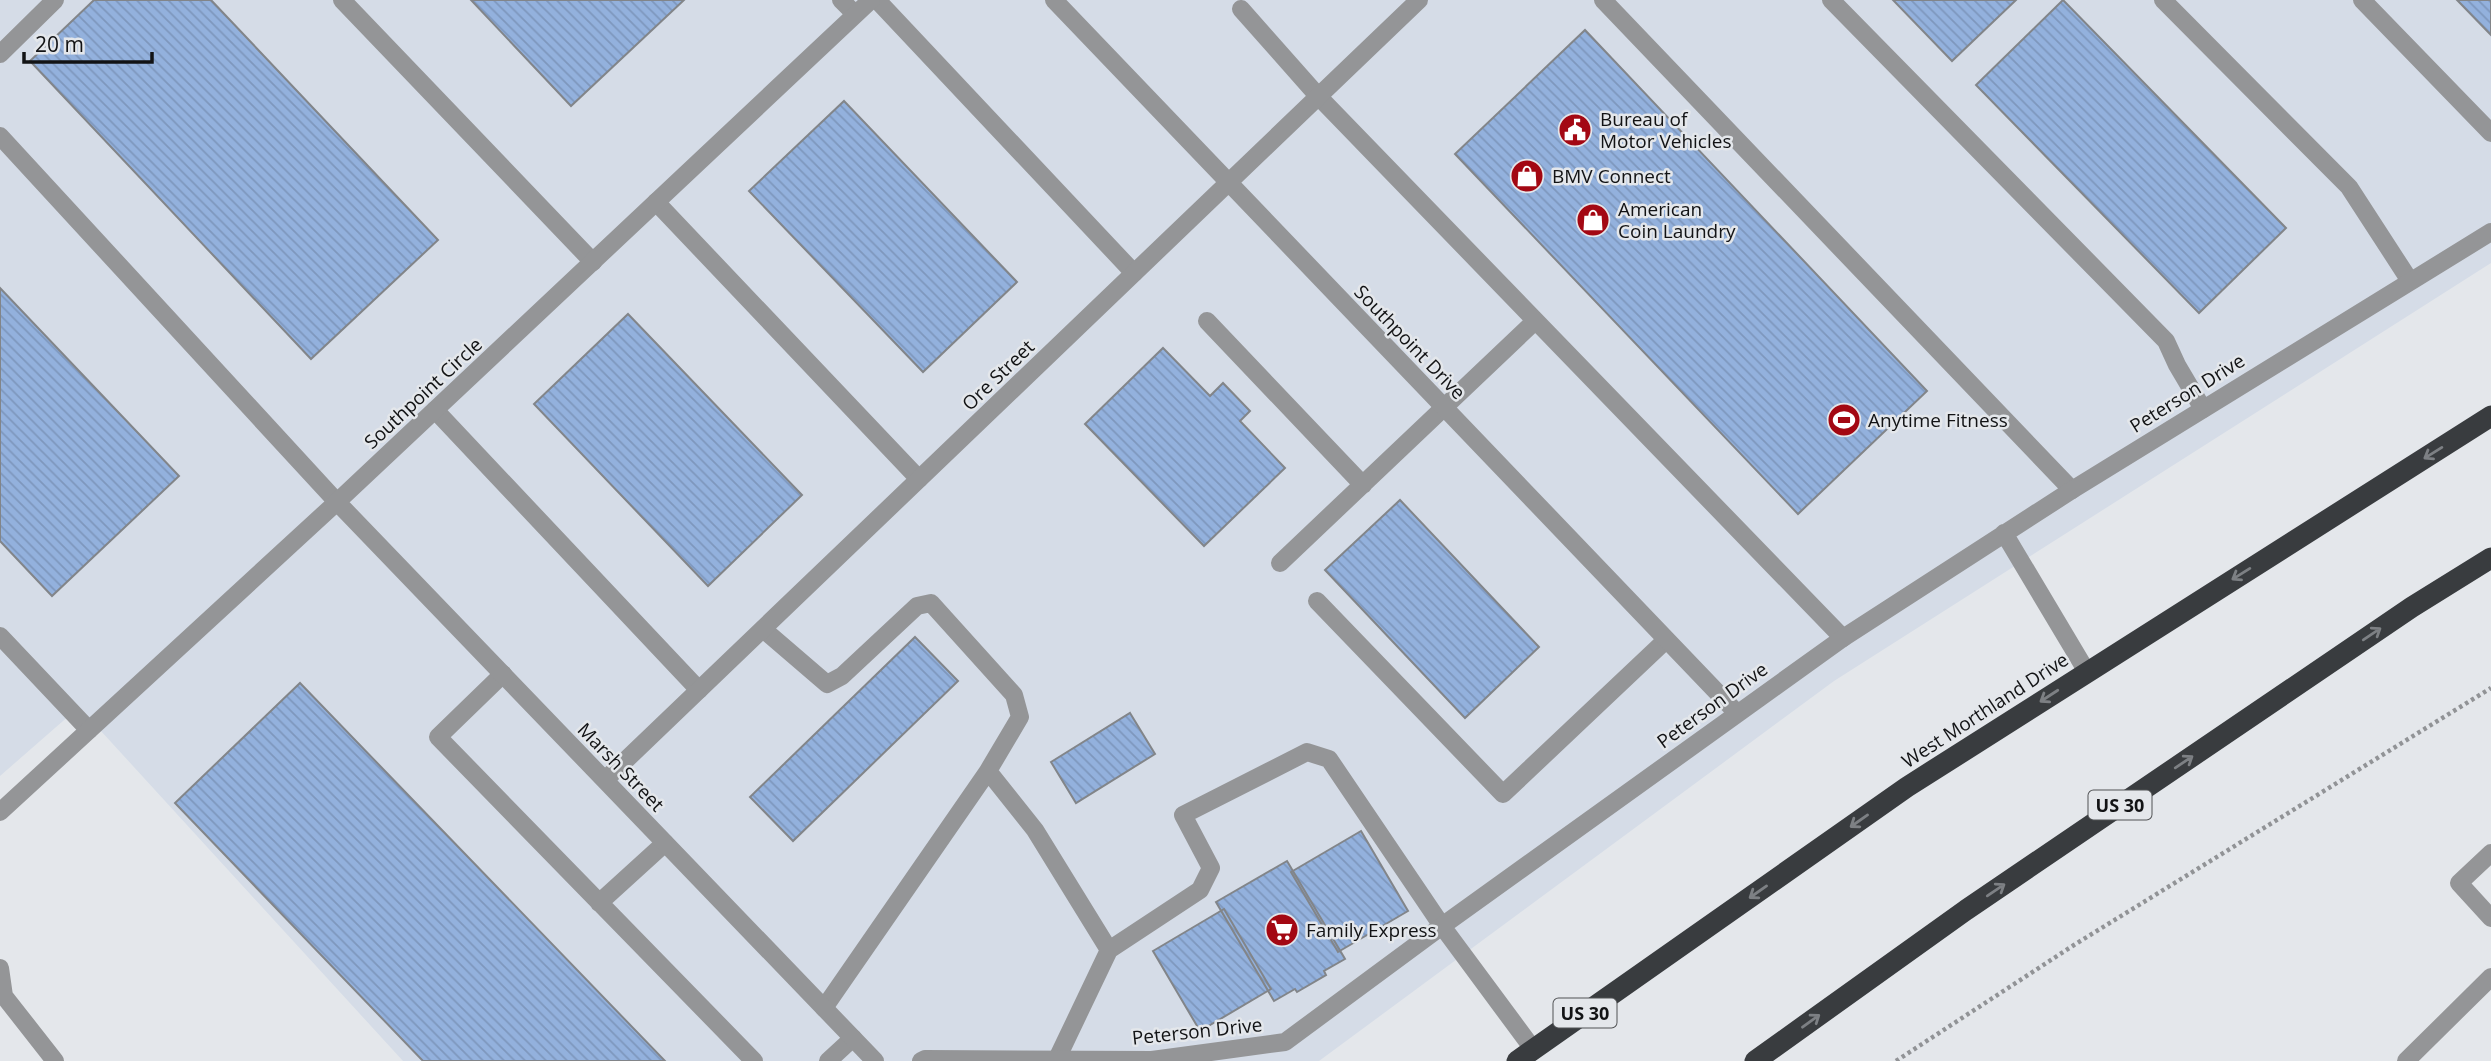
<svg xmlns="http://www.w3.org/2000/svg" width="2491" height="1061" font-family="'Open Sans',sans-serif">
<style>
.built{fill:#d5dce7}
.building{fill:url(#building-back-hatch);stroke:#828589;stroke-width:2}
.lines{fill:none;stroke-linecap:round;stroke-linejoin:round}
.path{stroke:#919396;stroke-width:4.5;stroke-dasharray:3.5 3.5;stroke-linecap:butt}
.lane{stroke:#949597;stroke-width:18}
.street{stroke:#949597;stroke-width:18}
.highway{stroke:#393c3f;stroke-width:21}
.oneway{stroke:#7d8084}
.labels{text-anchor:middle;dominant-baseline:central;stroke-width:5;stroke-linejoin:round;paint-order:stroke}
.shield{fill:#e4e7eb;stroke:#515355;stroke-width:2}
.shield-label{font-size:18px;font-weight:bold;fill:#121315}
.poi-label{font-size:19px;fill:#121315;stroke:#e4e7eb;text-anchor:start}
.street-label{font-size:19px;fill:#121315;stroke:#e4e7eb}
</style>
<defs>
<pattern id="building-back-hatch" width="6" height="6" patternUnits="userSpaceOnUse" patternTransform="scale(1.75)"><rect width="6" height="6" fill="#93b1dd"/><path d="M-1 5l2 2M0 0l6 6M5-1l2 2" fill="none" stroke="#7e97bd"/></pattern>
</defs>
<rect width="100%" height="100%" fill="#e4e7eb"/>
<!-- built -->
<path class="built" d="M0,0h2491v263l-657,418 -515,380h-916l-324,-354 -79,69z"/>
<!-- building -->
<path class="building" d="M94,0h117l227,240 -127,119 -281,-298z
M471,0h213l-113,106z
M1893,0h123l-64,61z
M2063,0l223,228 -87,85 -223,-228z
M2457,0h34v35z
M1585,30l342,361 -129,123 -343,-360z
M844,101l173,181 -94,90 -174,-181z
M0,288l179,188 -127,120 -52,-55z
M628,314l174,181 -94,91 -174,-182z
M1163,348l47,48 13,-13 27,28 -10,10 45,47 -81,78 -119,-122z
M1400,500l139,147 -74,71 -140,-148z
M915,637l43,44 -165,160 -43,-44z
M300,683l365,378h-242l-248,-258z
M1130,713l25,41 -79,49 -25,-41z
M1361,831l47,80 -70,41 -47,-80z
M1287,861l58,98 -21,12 2,4 -29,17 -2,-3 -21,12 -58,-99z
M1224,909l47,80 -71,42 -47,-80z"/>
<g class="lines">
<!-- path -->
<path class="path" d="M1896,1061l178,-116 417,-257"/>
<!-- lane -->
<path class="lane" d="M342,0l251,262
M841,0l14,14
M877,0l257,273
M1603,0l469,490
M1831,0l335,341 11,24 26,44
M2163,0l186,187 61,94
M2362,0l129,133
M1241,9l77,87 525,542
M0,54l55,-54
M0,136l337,366
M656,202l263,277
M1207,321l156,164
M435,410l264,280
M1280,563l255,-242
M1317,601l186,193 163,-154
M763,629l64,55 15,-8 75,-70 14,-3 83,92 6,22 -32,54 -164,237
M0,636l89,94
M503,674l-65,63 316,324
M988,771l47,59 74,120 91,-60 11,-22 -28,-53 124,-63 22,7 113,167
M2491,853l-32,30 32,35
M599,903l66,-60
M828,1061l25,-23
M1056,1061l53,-111
M2406,1061l85,-84"/>
<!-- street -->
<path class="street" d="M1054,0l682,712
M337,502l538,559
M2004,533l83,139
M605,780l814,-780
M0,812l337,-310 534,-502
M1442,926l91,123
M0,968l4,28 51,65
M921,1061l4,-2 227,1 133,-18 157,-116 401,-288 229,-148 419,-258"/>
<!-- highway -->
<path class="highway" d="M1517,1061l390,-274 584,-371
M1755,1061l211,-151 446,-303 79,-49"/>
</g>
<!-- one-way arrows -->
<defs><path id="oneway-shaft" d="M-6 0H5M1.5-3L5.5 0L1.5 3" fill="none" stroke-width="1.6" stroke-linecap="round" stroke-linejoin="round" transform="scale(1.75)"/></defs>
<g class="oneway">
<use href="#oneway-shaft" transform="translate(2433 453) rotate(148)"/>
<use href="#oneway-shaft" transform="translate(2241 574) rotate(148)"/>
<use href="#oneway-shaft" transform="translate(2372 634) rotate(-34)"/>
<use href="#oneway-shaft" transform="translate(2049 696) rotate(147)"/>
<use href="#oneway-shaft" transform="translate(2184 762) rotate(-34)"/>
<use href="#oneway-shaft" transform="translate(1859 821) rotate(145)"/>
<use href="#oneway-shaft" transform="translate(1996 890) rotate(-34)"/>
<use href="#oneway-shaft" transform="translate(1758 892) rotate(145)"/>
<use href="#oneway-shaft" transform="translate(1811 1021) rotate(-36)"/>
</g>
<!-- icons -->
<defs>
<symbol id="civic-disc" viewBox="-11 -11 22 22"><circle r="9.5" fill="#a30813" stroke="#e4e7eb"/><path d="M-.6-6.5H3V-4.5H.6V-3L4-1V1h2V6H-6V1h2V-1L-.6-3ZM-1.2 2.5V6h2.4V2.5Z" fill="#fff"/></symbol>
<symbol id="shop-disc" viewBox="-11 -11 22 22"><circle r="9.5" fill="#a30813" stroke="#e4e7eb"/><path d="M-5-2.5h2.3a2.7 3.5 0 0 1 5.4 0H5L5.5 6h-11ZM-1.5-2.5h3a1.5 2.3 0 0 0-3 0Z" fill="#fff"/></symbol>
<symbol id="stadium-disc" viewBox="-11 -11 22 22"><circle r="9.5" fill="#a30813" stroke="#e4e7eb"/><path d="M0-5a6.5 5 0 1 0 0 10a6.5 5 0 1 0 0-10ZM-3.5-1.8h7v3.6h-7Z" fill="#fff"/></symbol>
<symbol id="supermarket-disc" viewBox="-11 -11 22 22"><circle r="9.5" fill="#a30813" stroke="#e4e7eb"/><path d="M-6-5.5h2.5l.6 2H6L4.5 2H-2.5L-4.4-4H-6ZM-1.5 3.2a1.3 1.3 0 1 0 .1 0ZM3 3.2a1.3 1.3 0 1 0 .1 0Z" fill="#fff"/></symbol>
</defs>
<g fill-rule="evenodd">
<use href="#civic-disc" x="1556" y="111" width="38" height="38"/>
<use href="#shop-disc" x="1508" y="157" width="38" height="38"/>
<use href="#shop-disc" x="1574" y="201" width="38" height="38"/>
<use href="#stadium-disc" x="1825" y="401" width="38" height="38"/>
<use href="#supermarket-disc" x="1263" y="911" width="38" height="38"/>
</g>
<g class="labels">
<!-- shield labels -->
<g class="shield">
<rect x="2088.5" y="790.5" width="63" height="29" rx="5"/>
<rect x="1553.5" y="998.5" width="63" height="29" rx="5"/>
</g>
<g class="shield-label">
<text x="2120" y="805">US 30</text>
<text x="1585" y="1013">US 30</text>
</g>
<!-- poi labels -->
<g class="poi-label">
<text x="1600" y="119">Bureau of<tspan x="1600" dy="22">Motor Vehicles</tspan></text>
<text x="1552" y="176">BMV Connect</text>
<text x="1618" y="209">American<tspan x="1618" dy="22">Coin Laundry</tspan></text>
<text x="1868" y="420">Anytime Fitness</text>
<text x="1306" y="930">Family Express</text>
</g>
<!-- street labels -->
<g class="street-label">
<text transform="translate(1410 342) rotate(46)">Southpoint Drive</text>
<text transform="translate(998 375) rotate(-44)">Ore Street</text>
<text transform="translate(423 393) rotate(-43)">Southpoint Circle</text>
<text transform="translate(2187 393) rotate(-32)">Peterson Drive</text>
<text transform="translate(1712 705) rotate(-36)">Peterson Drive</text>
<text transform="translate(1985 710) rotate(-33)">West Morthland Drive</text>
<text transform="translate(621 767) rotate(46)">Marsh Street</text>
<text transform="translate(1197 1031) rotate(-6)">Peterson Drive</text>
</g>
</g>
<!-- scale -->
<path d="M24 52v10h128v-10" fill="none" stroke="#121315" stroke-width="3.5"/>
<text x="35" y="52" font-size="21" fill="#121315" stroke="#e4e7eb" stroke-width="5" paint-order="stroke">20 m</text>
</svg>
